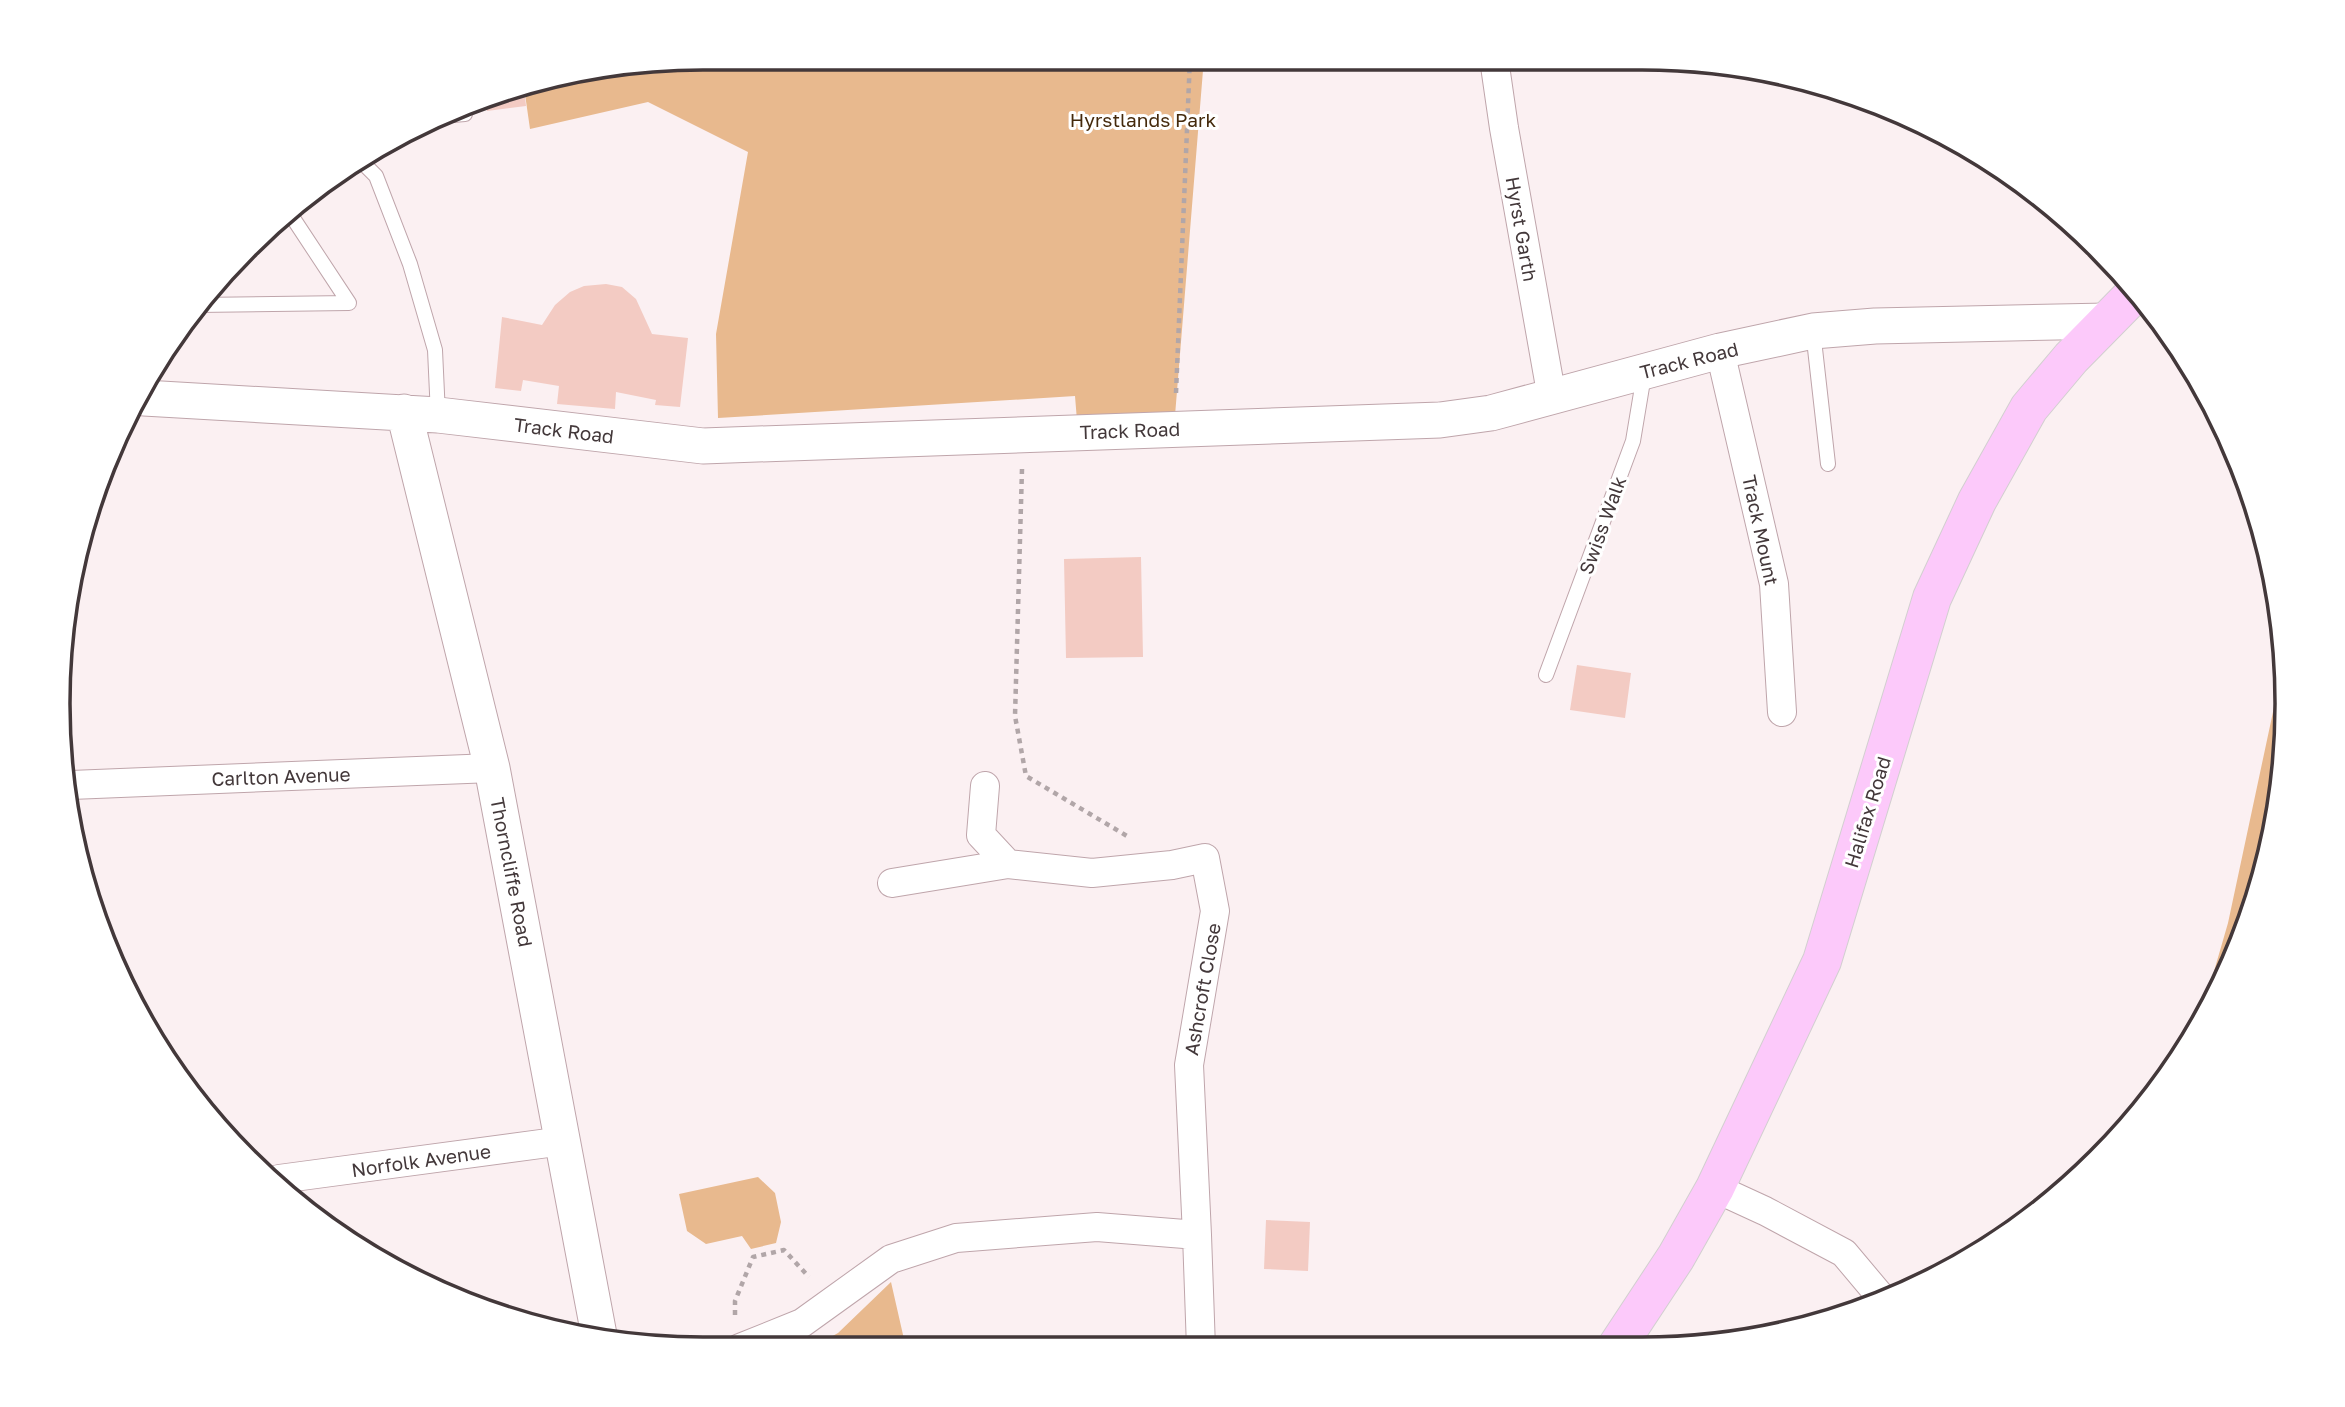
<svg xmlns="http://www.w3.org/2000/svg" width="2345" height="1407" font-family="'Golos Text',sans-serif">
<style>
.green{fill:#e8b98e}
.building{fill:#f3cbc3}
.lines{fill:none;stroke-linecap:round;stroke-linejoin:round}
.service-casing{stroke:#bfa5ab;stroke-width:16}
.minor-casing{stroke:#bfa5ab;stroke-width:30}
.tertiary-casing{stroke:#bfa5ab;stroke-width:37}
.primary-casing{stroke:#d2cfd0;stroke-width:40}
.path{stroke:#b1a6a8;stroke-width:4.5;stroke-dasharray:5 5;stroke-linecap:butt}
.service{stroke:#fff;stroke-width:14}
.minor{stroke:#fff;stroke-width:28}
.tertiary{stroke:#fff;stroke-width:35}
.primary{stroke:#fcc9fa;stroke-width:38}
.labels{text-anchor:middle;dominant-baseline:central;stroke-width:6;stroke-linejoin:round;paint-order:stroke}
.park-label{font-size:19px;fill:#44290b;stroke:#fff}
.street-label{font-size:19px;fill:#43383a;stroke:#fff}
.rim{fill:none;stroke:#43383a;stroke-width:3.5}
</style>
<rect width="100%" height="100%" fill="#fbf0f2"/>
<!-- green -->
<path class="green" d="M704,58h500l-30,370 -96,5 -3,-37 -357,22 -2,-84 32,-182 -100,-50 -118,27 -6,-42z
M2283,665l4,39 -12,126 -37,121 -39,72 29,-100z
M758,1177l17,16 6,29 -5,21 -25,6 -9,-13 -36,8 -19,-13 -8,-37z
M891,1282l15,66h-95l27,-15z"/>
<!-- building -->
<path class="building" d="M524,87l2,19 -39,5 -2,-13 11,-6z
M606,284l16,3 14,12 16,35 36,4 -8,69 -25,-2 1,-5 -40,-8 -1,17 -58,-5 2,-18 -36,-6 -2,11 -26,-3 7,-71 40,8 13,-20 15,-13 14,-6z
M1141,557l2,100 -77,1 -2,-99z
M1577,665l54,8 -6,45 -55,-8z
M1266,1220l44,2 -2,49 -44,-2z"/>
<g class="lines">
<defs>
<path id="service" d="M453,115l12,-1
M363,163l13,13 34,88 25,86 3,65
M197,305l152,-2 -60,-91
M1813,331l15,133
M1546,675l87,-234 11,-66"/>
<path id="minor" d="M1494,59l10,69 48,270
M1720,351l54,233 8,128
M71,785l421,-17
M985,786l-4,49 27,29 84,9 80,-8 33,-7 10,53 -26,154 8,170
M892,883l116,-19
M279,1179l284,-38
M1715,1188l50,23 79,42 37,44
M740,1348l62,-25 89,-64 65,-21 141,-11 100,8 4,113"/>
<path id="tertiary" d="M144,398l294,17 265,31 737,-26 51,-7 229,-62 93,-20 62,-5 232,-5
M404,412l88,356 107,567"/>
<path id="primary" d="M1616,1348l60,-91 39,-69 107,-227 110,-363 45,-97 52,-93 42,-50 65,-66"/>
</defs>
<!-- service casing -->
<use href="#service" class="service-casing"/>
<!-- minor casing -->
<use href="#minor" class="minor-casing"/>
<!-- tertiary casing -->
<use href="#tertiary" class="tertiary-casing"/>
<!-- primary casing -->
<use href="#primary" class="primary-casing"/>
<!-- path -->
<path class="path" d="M1176,393l14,-335
M1022,469l-7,247 11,60 101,60
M735,1315v-14l18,-44 31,-7 25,27"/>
<!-- service -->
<use href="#service" class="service"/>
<!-- minor -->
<use href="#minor" class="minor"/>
<!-- tertiary -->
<use href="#tertiary" class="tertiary"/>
<!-- primary -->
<use href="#primary" class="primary"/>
</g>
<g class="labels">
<!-- park labels -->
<g class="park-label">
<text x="1143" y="119">Hyrstlands Park</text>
</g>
<!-- street labels -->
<g class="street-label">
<text transform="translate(1522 229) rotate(80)">Hyrst Garth</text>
<text transform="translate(1689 360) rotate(-14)">Track Road</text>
<text transform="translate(564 430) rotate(7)">Track Road</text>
<text transform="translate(1130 430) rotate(-2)">Track Road</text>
<text transform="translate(1602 525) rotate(-70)">Swiss Walk</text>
<text transform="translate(1761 530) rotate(78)">Track Mount</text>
<text transform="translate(281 776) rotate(-2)">Carlton Avenue</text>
<text transform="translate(1867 812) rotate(-73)">Halifax Road</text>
<text transform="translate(512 872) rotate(79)">Thorncliffe Road</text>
<text transform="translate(1202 989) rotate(-80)">Ashcroft Close</text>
<text transform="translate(421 1160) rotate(-8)">Norfolk Avenue</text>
</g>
</g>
<!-- crop -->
<path d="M0 0H2345V1407H0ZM703 70H1642A633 633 0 0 1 2275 703V704A633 633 0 0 1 1642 1337H703A633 633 0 0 1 70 704V703A633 633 0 0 1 703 70Z" fill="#fff" fill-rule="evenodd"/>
<path class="rim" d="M703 70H1642A633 633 0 0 1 2275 703V704A633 633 0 0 1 1642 1337H703A633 633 0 0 1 70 704V703A633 633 0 0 1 703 70Z"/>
</svg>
